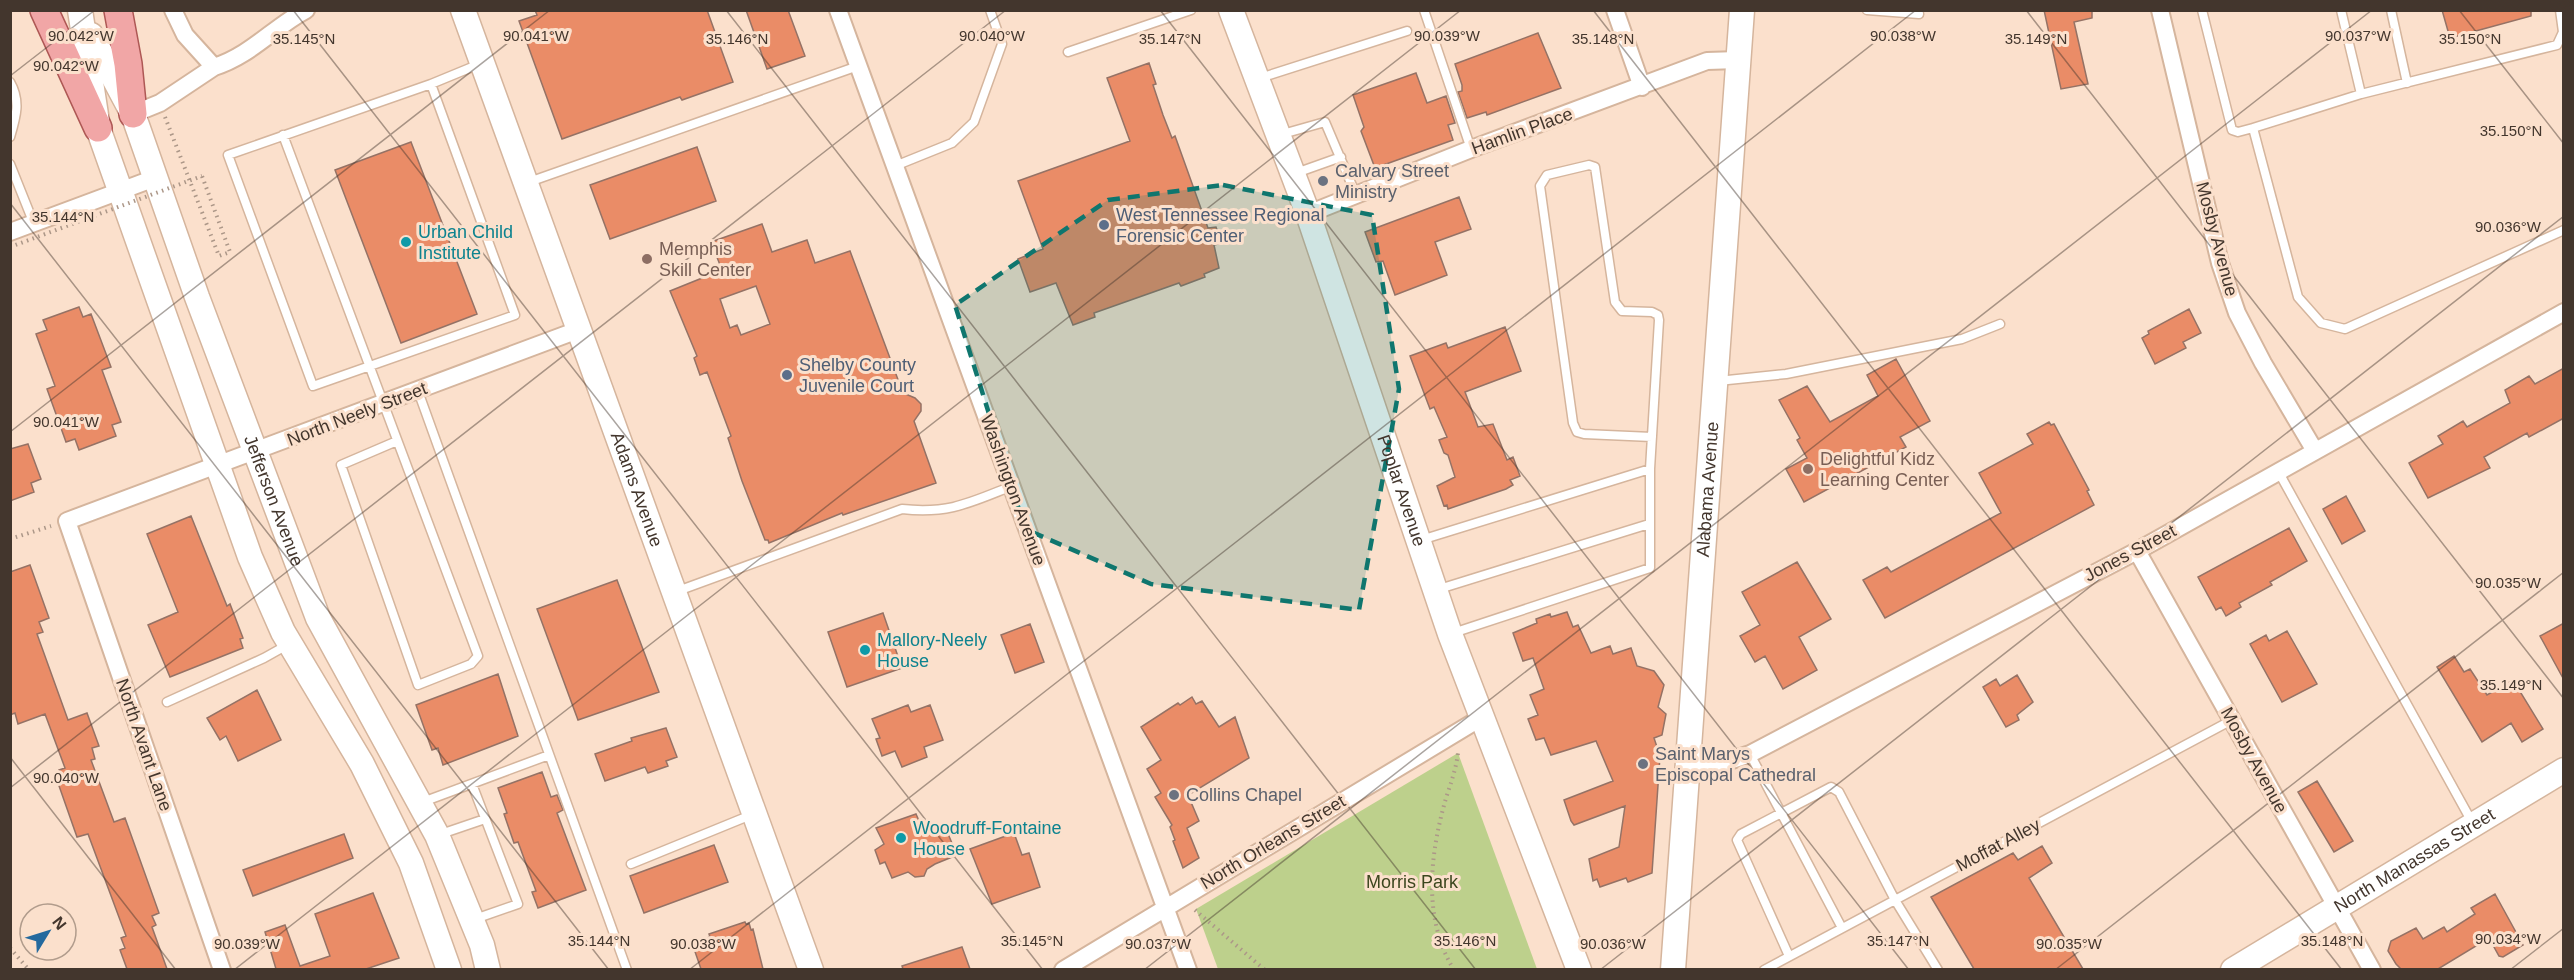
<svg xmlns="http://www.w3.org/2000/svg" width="2574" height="980" font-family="Arial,sans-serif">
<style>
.green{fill:#bdd08c}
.building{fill:#ea8c67;stroke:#957265;stroke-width:1.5;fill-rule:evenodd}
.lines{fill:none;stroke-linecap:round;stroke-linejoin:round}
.lane-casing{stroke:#d5b59d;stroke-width:11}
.street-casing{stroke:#d5b59d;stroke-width:20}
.secondary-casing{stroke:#d5b59d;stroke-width:27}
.primary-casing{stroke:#ae5855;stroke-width:30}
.path{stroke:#ac9788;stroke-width:4;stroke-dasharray:1.5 4.5;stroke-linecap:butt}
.lane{stroke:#fff;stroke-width:8}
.street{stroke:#fff;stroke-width:16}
.secondary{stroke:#fff;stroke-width:24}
.primary{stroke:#f1a6a6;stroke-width:27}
.path-bridge{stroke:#ac9788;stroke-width:4;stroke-dasharray:1.5 4.5;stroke-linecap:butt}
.marked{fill:#0f766e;fill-opacity:0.2;stroke:#0f766e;stroke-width:4.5;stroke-dasharray:12 8;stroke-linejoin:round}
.ticks{fill:none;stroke:#43362d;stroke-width:1.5;stroke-opacity:0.45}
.worship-dot{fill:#6b7280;stroke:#fbe0cc;stroke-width:2}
.service-dot{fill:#5c6f8a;stroke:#fbe0cc;stroke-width:2}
.culture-dot{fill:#0f9aa8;stroke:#fbe0cc;stroke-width:2}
.education-dot{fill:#8d6e63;stroke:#fbe0cc;stroke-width:2}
.labels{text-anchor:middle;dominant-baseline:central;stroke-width:6;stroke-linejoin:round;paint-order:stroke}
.street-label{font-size:18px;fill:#43362d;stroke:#fbe0cc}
.worship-label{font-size:18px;fill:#5b616d;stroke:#fbe0cc;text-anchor:start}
.service-label{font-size:18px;fill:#4e5e75;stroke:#fbe0cc;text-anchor:start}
.culture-label{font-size:18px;fill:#0d838f;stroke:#fbe0cc;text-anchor:start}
.education-label{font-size:18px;fill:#785e54;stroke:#fbe0cc;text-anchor:start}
.park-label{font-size:18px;fill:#3c461e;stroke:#fbe0cc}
.ticks-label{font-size:15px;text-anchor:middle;fill:#43362d;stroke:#fbe0cc;stroke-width:6;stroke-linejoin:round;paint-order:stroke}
</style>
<rect width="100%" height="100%" fill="#fbe0cc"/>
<!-- green -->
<path class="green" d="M1458,753l79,216h-319l-22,-60z"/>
<!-- building -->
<path class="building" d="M535,10h172l26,72 -51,18 -2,-3 -118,42 -43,-118 18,-6z
M746,10h42l17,46 -38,13z
M2044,10h48v8l-18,4 14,62 -27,5z
M2442,10h89v6l-81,22z
M1538,33l23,55 -74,27 -1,-3 -19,6 -9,-26 4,-1v-6l-7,-21z
M1149,63l7,21 -3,1 10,30 9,23 3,-2 33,92 8,-1 6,16 -8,2 5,23 -15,6 1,3 -24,9 -2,-3 -85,30 1,4 -22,8 -17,-42 -26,9 -12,-33 25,-10 -25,-68 112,-40 -23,-63z
M1416,73l11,30 19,-7 9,27 -7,2 5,15 -78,28 -14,-37 3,-4 -11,-32z
M411,142l66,172 -76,29 -66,-173z
M697,147l19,54 -106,38 -20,-54z
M1459,197l12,32 -36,13 12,33 -52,20 -12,-34 -7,1 -11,-30z
M762,224l10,28 35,-12 8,23 35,-12 53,142 12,5 6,6v7l-7,10 22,62 -93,32 -1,-2 -73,30 -1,-3h-3l-23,-59 -14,-43 3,-2 -24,-64 -7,3 -6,-17 3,-2 -27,-65 52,-21 -11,-28zM756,286l14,38 -29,11 -4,-10 -7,3 -10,-29z
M79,307l4,10 8,-3 20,53 -9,3 19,52 -9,3 4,11 -37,14 -4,-11 -9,3 -19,-53 8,-3 -19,-52 11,-4 -4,-10z
M2189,309l12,24 -18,9 3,6 -31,16 -13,-26 7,-4 -1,-3z
M1505,327l16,44 -56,21 13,35 15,-3 14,36 6,-3 7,19 -10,4 3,5 -7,4 -58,20 -1,-4 -3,1 -7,-20 18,-9 -7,-22 -4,-2 -5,-13 8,-3 -13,-30 -4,2 -20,-53 36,-13 2,5z
M1896,359l34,62 -30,16 6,10 -102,55 -18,-33 21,-11 -10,-18 3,-2 -21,-38 28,-14 23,36 48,-26 -11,-21z
M2564,368v50l-35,19 -2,-4 -43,24 6,11 -62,30 -19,-35 34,-19 -5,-8 25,-15 4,6 43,-24 -5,-13 24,-14 6,8z
M2049,422l2,3 3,-1 35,66 -2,1 7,14 -209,113 -22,-38 24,-13 4,5 110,-59 -22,-40 54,-29 -6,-10z
M28,444l13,35 -10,4 3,9 -24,9v-52z
M2346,496l19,35 -23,13 -19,-35z
M191,516l36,90 3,-2 13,34 -3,1 3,9 -73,29 -22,-52 30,-13 -31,-78z
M2289,528l18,33 -37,21 2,3 -33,18 2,4 -15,9 -5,-9 -5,3 -18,-33z
M1797,562l34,57 -32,18 18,33 -34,19 -18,-33 -10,6 -15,-26 20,-11 -18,-33z
M30,565l19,53 -10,4 4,10 -6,2 31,86 19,-7 12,33 -7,2 3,11 -4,1 23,62 11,-4 34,95 -7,3 4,9 -4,2 15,42h-40l-7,-19 5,-2 -4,-10 5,-2 -38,-102 -11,3 -19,-54 5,-2 -4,-11 6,-2 -20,-54 -27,10 -3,-11 -5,2v-143z
M617,580l42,112 -81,28 -41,-111z
M1567,612l6,15 5,-2 13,28 19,-7 3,8 18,-6 6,18 17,5 10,14 -6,22 8,7 -4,21 -8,3 6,18 -8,117 -24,9 -2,-4 -26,9 -3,-8 -4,2 -4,-22 30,-12 6,-41 -51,19 -3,-4 -7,-21 49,-19 -17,-40 -45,14 -7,-17 -8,2 -8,-21 10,-4 -8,-20 14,-6 -11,-31 -10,3 -10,-28 24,-10 -1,-4 14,-5 1,3z
M883,613l19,55 -55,19 -19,-55z
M2564,623v57l-24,-44z
M1030,624l14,38 -29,11 -14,-38z
M2287,631l30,53 -35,18 -32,-58 16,-9 3,6z
M2454,656l10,16 6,-3 17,26 26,-15 30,49 -21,13 -11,-19 -29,19 -45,-75z
M498,674l20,62 -75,29 -5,-17 -6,2 -16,-45z
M2017,675l16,27 -16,13 2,5 -13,7 -23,-40 13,-8 4,7z
M257,690l24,50 -43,21 -12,-25 -6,4 -13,-22z
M1192,697l4,7 6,-3 17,26 16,-10 14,41 -61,37 11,26 -12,7 12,30 -16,10 -10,-27 2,-1 -5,-13 2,-2 -17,-28 6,-4 -14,-24 14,-9 -20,-33 37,-24 2,2z
M908,705l3,7 19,-7 13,35 -19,7 3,10 -25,10 -7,-16 -13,5 -6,-17 4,-1 -8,-19z
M666,728l11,29 -11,4 2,5 -20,7 -3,-6 -40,14 -10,-27 37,-13 -1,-3z
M542,772l9,25 6,-2 6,15 -6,3 29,77 -48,18 -6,-16 4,-1 -18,-49 -4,1 -10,-29 3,-1 -9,-25z
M2317,781l36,60 -19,11 -36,-60z
M916,814l4,9 8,-3 6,15 12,-6 11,26 -22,9 -8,5 -3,7 -9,1 -7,-5 -16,6 -7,-16 -5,2 -5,-14 9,-6 -8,-16z
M1014,833l8,22 7,-2 11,34 -48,17 -22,-55z
M344,834l9,24 -100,38 -10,-26z
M714,845l14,37 -84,31 -14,-37z
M2042,846l10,17 -23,15 54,91h-109l-43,-72 82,-44 5,7z
M373,893l26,65 -33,11h-90l-11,-37 20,-7 15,41 30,-10 -15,-42z
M2495,894l28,51 -20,12 -4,-1 -10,-18 -51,31h-37l-5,-5 -8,-13 3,-10 25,-13 7,11 21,-12 3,5 28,-18 -4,-6z
M745,922l1,2 3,-1 2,7 2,-1 10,40h-62l-9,-26 18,-6 -1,-3z
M962,947l8,22h-67l-1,-3z"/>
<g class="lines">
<defs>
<path id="lane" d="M1424,10l47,139
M1867,10l52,4
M2202,10l30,120 6,2 15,-4
M2341,10l20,84 -108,34 45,169 23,26 24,6 219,-99
M2391,10l16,73
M1068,52l123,-42
M1260,78l147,-47
M10,82c11,19 6,35 0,55
M431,84l84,231 -202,71 -85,-231z
M431,84l51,-21
M2361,94l196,-49 6,-13 -3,-22
M283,135l195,521 -7,8 -53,21 -77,-220 56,-24
M1279,135l46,-13 31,73
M10,164l24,60
M895,166l57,-23 22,-21 28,-78 -12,-34
M1296,173l45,-16
M529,182l329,-116
M1718,381l68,-7 176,-35 38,-15
M418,391l209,579
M2278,471l194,351
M1421,540l229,-71
M1436,590l213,-66
M675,592l227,-83c47,5 67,-6 110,-23
M1453,633l197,-65v-99l9,-149 -1,-5 -6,-3 -30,-1 -7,-9 -20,-135 -6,-2 -42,10 -7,11 33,237 4,9 7,2 68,3
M167,702l97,-44 25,-14
M1750,754l92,174
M472,784l46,120 -46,16
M420,803l129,-48
M438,835l47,-16
M631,864l120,-49
M1789,956l-52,-116 4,-6 90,-47 8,5 56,108 43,70
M1764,970l468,-250"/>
<path id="street" d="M838,10l350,960
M1615,10l27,77
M2160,10l60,253 17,50 26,50 52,88
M214,67c36,-11 60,-40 92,-57
M133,114l27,-11 54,-36 -29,-32 -12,-25
M1308,214l163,-65 236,-88 31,-1
M10,232l145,-54
M2137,551l235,419
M1687,775l63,-21 387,-203 427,-239
M222,970l-155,-449 511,-191
M1063,970l421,-254"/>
<g id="secondary">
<path d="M80,10l18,118 152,429 33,75 79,132 49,99 38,107"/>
<path id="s1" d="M463,10l348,960"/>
<path id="s2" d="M1231,10l77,204 142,420 129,336"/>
<path id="s3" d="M91,35l42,79 64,183 121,321 119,217 45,110 6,25"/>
<path id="s4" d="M1673,970l69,-960"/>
<path id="s5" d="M2233,970l331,-200"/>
</g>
<path id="primary" d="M44,10l54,118
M118,10l10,54 5,50"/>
</defs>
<!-- lane casing -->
<use href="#lane" class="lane-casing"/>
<!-- street casing -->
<use href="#street" class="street-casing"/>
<!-- secondary casing -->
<use href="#secondary" class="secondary-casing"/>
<!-- primary casing -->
<use href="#primary" class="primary-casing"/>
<!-- path -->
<path class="path" d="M165,117l54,139 11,-4 -28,-76
M10,539l41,-13
M1195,910l70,60
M10,948l19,22
M1454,970c-32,-52 -24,-116 -8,-172 5,-15 10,-29 12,-45"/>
<!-- lane -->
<use href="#lane" class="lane"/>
<!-- street -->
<use href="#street" class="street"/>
<!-- secondary -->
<use href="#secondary" class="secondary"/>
<!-- primary -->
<use href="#primary" class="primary"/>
<!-- path-bridge -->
<path class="path-bridge" d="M10,247l192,-71"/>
</g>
<!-- marked area -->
<path class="marked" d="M1223,185l149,30 27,174 -40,221 -208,-26 -126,-55 -70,-224 153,-105z"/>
<!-- ticks -->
<path class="ticks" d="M293,10l750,960M726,10l750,960M1160,10l749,960M1593,10l749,960M2026,10l538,689M2459,10l105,134M10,76l85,-66M10,203l599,767M10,432l540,-422M10,757l166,213M10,788l996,-778M234,970l1227,-960M689,970l1227,-960M1144,970l1228,-960M1600,970l964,-754M2055,970l509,-398M2510,970l54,-42"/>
<!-- markers -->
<g class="worship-dot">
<circle cx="1323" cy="181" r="6"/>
<circle cx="1643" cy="764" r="6"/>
<circle cx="1174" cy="795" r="6"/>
</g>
<g class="service-dot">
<circle cx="1104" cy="225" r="6"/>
<circle cx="787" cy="375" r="6"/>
</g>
<g class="culture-dot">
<circle cx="406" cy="242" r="6"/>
<circle cx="865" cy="650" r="6"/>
<circle cx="901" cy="838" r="6"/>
</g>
<g class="education-dot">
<circle cx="647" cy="259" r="6"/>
<circle cx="1808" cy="469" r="6"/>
</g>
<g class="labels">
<!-- street labels -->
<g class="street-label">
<text transform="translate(1522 131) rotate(-20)">Hamlin Place</text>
<text transform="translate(2217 239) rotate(75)">Mosby Avenue</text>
<text transform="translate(357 414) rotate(-21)">North Neely Street</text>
<text stroke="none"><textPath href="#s1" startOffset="510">Adams Avenue</textPath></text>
<text transform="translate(1013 490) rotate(70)">Washington Avenue</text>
<text stroke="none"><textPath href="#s4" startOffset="482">Alabama Avenue</textPath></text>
<text stroke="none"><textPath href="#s2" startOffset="510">Poplar Avenue</textPath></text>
<text stroke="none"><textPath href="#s3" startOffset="501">Jefferson Avenue</textPath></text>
<text transform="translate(2130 553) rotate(-28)">Jones Street</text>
<text transform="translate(144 745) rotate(71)">North Avant Lane</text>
<text transform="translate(2254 760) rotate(61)">Mosby Avenue</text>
<text transform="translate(1273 842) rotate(-31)">North Orleans Street</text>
<text transform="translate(1998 845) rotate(-28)">Moffat Alley</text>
<text stroke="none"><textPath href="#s5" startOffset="212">North Manassas Street</textPath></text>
</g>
<!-- worship labels -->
<g class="worship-label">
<text x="1335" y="171">Calvary Street<tspan x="1335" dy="21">Ministry</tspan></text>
<text x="1655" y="754">Saint Marys<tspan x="1655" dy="21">Episcopal Cathedral</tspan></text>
<text x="1186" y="795">Collins Chapel</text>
</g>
<!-- service labels -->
<g class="service-label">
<text x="1116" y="215">West Tennessee Regional<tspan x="1116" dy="21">Forensic Center</tspan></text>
<text x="799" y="365">Shelby County<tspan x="799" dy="21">Juvenile Court</tspan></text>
</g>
<!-- culture labels -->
<g class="culture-label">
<text x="418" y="232">Urban Child<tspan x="418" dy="21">Institute</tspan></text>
<text x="877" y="640">Mallory-Neely<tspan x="877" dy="21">House</tspan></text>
<text x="913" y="828">Woodruff-Fontaine<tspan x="913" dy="21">House</tspan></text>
</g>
<!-- education labels -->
<g class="education-label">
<text x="659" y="249">Memphis<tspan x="659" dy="21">Skill Center</tspan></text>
<text x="1820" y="459">Delightful Kidz<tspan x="1820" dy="21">Learning Center</tspan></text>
</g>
<!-- park labels -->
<g class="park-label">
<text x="1412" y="882">Morris Park</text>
</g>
</g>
<g class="ticks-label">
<text x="81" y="41">90.042°W</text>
<text x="536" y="41">90.041°W</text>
<text x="992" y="41">90.040°W</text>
<text x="1447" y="41">90.039°W</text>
<text x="1903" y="41">90.038°W</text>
<text x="2358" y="41">90.037°W</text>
<text x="2036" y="44">35.149°N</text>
<text x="304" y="44">35.145°N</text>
<text x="737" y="44">35.146°N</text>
<text x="1170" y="44">35.147°N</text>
<text x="1603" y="44">35.148°N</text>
<text x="2470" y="44">35.150°N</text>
<text x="66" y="71">90.042°W</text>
<text x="2511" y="136">35.150°N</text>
<text x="63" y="222">35.144°N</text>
<text x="2508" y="232">90.036°W</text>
<text x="66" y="427">90.041°W</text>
<text x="2508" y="588">90.035°W</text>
<text x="2511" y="690">35.149°N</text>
<text x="66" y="783">90.040°W</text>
<text x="2508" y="944">90.034°W</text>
<text x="599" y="946">35.144°N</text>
<text x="1032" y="946">35.145°N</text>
<text x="1465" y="946">35.146°N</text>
<text x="1898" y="946">35.147°N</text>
<text x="2332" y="946">35.148°N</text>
<text x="247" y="949">90.039°W</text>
<text x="703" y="949">90.038°W</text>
<text x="1158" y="949">90.037°W</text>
<text x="1613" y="949">90.036°W</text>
<text x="2069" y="949">90.035°W</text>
</g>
<!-- border -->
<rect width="2574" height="980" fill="none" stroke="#43362d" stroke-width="24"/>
<!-- north arrow -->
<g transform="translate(48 932) rotate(52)"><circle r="28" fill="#fbe0cc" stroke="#b19c8c" stroke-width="1.5"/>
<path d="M0-4.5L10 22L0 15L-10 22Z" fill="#24699e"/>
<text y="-9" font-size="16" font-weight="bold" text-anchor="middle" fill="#43362d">N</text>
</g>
</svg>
